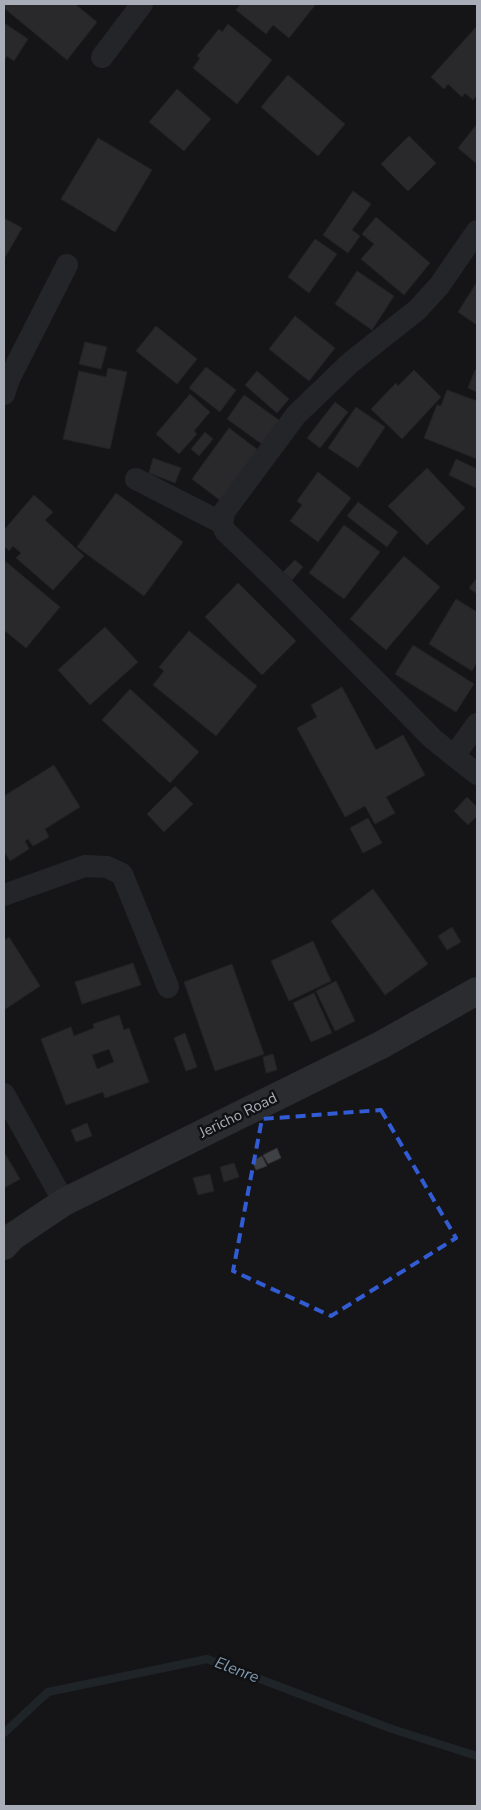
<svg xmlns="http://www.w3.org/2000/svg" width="481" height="1810" font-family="'Nunito Sans',sans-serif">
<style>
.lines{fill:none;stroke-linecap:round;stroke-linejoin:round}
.stream{stroke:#2c353c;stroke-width:8}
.building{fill:#404145;stroke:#303034;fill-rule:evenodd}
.street{stroke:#37383d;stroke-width:22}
.secondary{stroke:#45474d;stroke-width:28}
.marked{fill:none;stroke:#325cd3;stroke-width:4;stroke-dasharray:10 6;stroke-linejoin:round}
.labels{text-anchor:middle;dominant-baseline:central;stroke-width:5;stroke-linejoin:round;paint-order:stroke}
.street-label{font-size:15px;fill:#a8adb8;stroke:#111113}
.water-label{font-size:16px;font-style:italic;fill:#7f9bb3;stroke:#111113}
</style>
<rect width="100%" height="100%" fill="#161618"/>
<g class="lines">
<!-- stream -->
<path class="stream" d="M4,1733l44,-41 159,-33 185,70 85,27"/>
</g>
<!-- building -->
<path class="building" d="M4,4h71l22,18 -30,38 -63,-52z
M241,4h75l-27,34 -16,-13 -7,9 -30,-24z
M4,23l24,16 -14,22 -7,-5 -3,5z
M228,24l44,36 -35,44 -44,-36 7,-10 -3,-2 22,-27 3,3z
M477,26v69l-4,5 -8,-7 -3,4 -14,-13 -4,5 -13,-12z
M288,75l57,49 -27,32 -57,-49z
M177,89l34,30 -27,32 -35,-29z
M477,124v40l-19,-16z
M409,136l27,27 -28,28 -27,-27z
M98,138l54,32 -37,62 -54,-33z
M353,191l18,13 -19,26 8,6 -12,17 -25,-18z
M376,217l54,46 -26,32 -43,-36 13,-15 -12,-10z
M4,218l18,10 -18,31z
M315,239l22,15 -28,39 -21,-16z
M357,271l37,25 -22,34 -37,-26z
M477,282v43l-19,-13z
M295,316l40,32 -26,33 -40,-32z
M156,326l41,33 -20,25 -41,-33z
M85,342l22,5 -6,22 -22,-5z
M206,367l30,23 -16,22 -31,-24z
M108,368l19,4 -17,77 -47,-10 16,-68 27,6z
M414,370l27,27 -39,42 -31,-30 25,-26 2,3z
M475,370h2v22l-9,-4z
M257,371l32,28 -12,14 -32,-28z
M447,390l30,11v58l-53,-21 13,-33 4,1z
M190,394l20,18 -16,19 3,3 -18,20 -23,-20z
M244,395l39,28 -17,24 -39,-28z
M335,402l13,10 -28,36 -13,-10z
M356,407l29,20 -27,41 -30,-20z
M229,428l29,22 -37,51 -29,-22z
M205,432l8,7 -14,17 -8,-7z
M153,458l28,10 -6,15 -26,-10z
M456,459l21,10v16l-1,3 -27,-13z
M427,468l38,40 -38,37 -39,-39z
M318,472l33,26 -33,44 -28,-21 12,-16 -5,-4z
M116,493l67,49 -39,54 -67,-49z
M34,495l19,17 -8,8 39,36 -31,34 -37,-32 5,-5 -8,-7 -4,5 -5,-5v-16z
M358,502l40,30 -11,15 -40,-31z
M344,525l36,27 -36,47 -35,-26z
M404,556l36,31 -54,63 -36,-31z
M295,560l8,7 -11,13 -9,-8z
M5,561l55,46 -34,41 -22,-18z
M477,578v16l-8,-6z
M238,583l58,58 -34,34 -57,-58z
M456,599l21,13v50l-5,9 -43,-27z
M105,627l33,35 -48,43 -32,-35z
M189,631l68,55 -41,50 -63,-51 11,-14 -5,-4z
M413,645l61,39 -18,28 -61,-38z
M342,687l34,63 27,-15 22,40 -39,22 9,16 -20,11 -10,-18 -20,11 -48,-89 20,-11 -6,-12z
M130,689l69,63 -29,31 -68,-63z
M54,765l26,42 -35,22 4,8 -16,9 -5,-7 -3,2 4,8 -19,12 -6,-10v-55z
M175,786l18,18 -29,28 -17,-18z
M467,797l10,10v9l-9,9 -14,-14z
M368,818l14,25 -19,10 -13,-25z
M373,889l55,75 -43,31 -54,-74z
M452,927l9,15 -14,8 -9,-14z
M9,937l31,49 -36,24v-71l1,1z
M313,941l18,40 -42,20 -18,-40z
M133,963l8,22 -59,19 -7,-22z
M232,964l32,90 -49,17 -31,-89z
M336,981l19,40 -20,10 -19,-40z
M314,993l18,40 -21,9 -18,-39z
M119,1015l5,15 5,-2 20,54 -44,16 -2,-6 -37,13 -25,-66 30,-12 3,9 20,-8 -1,-4zM109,1049l5,13 -17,7 -5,-14z
M185,1033l12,34 -11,4 -12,-33z
M273,1054l4,16 -11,3 -3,-16z
M87,1123l5,13 -16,6 -5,-12z
M277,1148l4,10 -13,6 -5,-9z
M4,1152l16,27 -16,9z
M262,1156l5,10 -11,4 -4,-9z
M234,1163l5,14 -15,5 -4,-15z
M210,1174l4,17 -16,4 -5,-17z"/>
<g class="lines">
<!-- street -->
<path class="street" d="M102,57l40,-53
M477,231l-38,55 -22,24 -67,53 -54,52 -72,97 -2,11 3,8 52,50 156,158 44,35
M4,394l5,-15 58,-114
M136,479l86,44
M454,756l23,-32
M4,895l81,-29 22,1 15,7 46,113
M4,1094l60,108"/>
<!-- secondary -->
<path class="secondary" d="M4,1246l8,-9 52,-35 317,-157 96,-54"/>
</g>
<!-- marked area -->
<path d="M0 0H481V1810H0ZM381,1110l75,128 -125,78 -98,-45 29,-152z" fill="#161618" fill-opacity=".55" fill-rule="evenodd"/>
<path class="marked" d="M381,1110l75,128 -125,78 -98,-45 29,-152z"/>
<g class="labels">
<!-- street labels -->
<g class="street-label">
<text transform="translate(238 1115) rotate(-26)">Jericho Road</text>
</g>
<!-- water labels -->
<g class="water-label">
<text transform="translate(237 1670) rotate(21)">Elenre</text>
</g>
</g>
<!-- border -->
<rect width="481" height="1810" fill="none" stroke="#a8adb8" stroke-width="10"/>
</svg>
